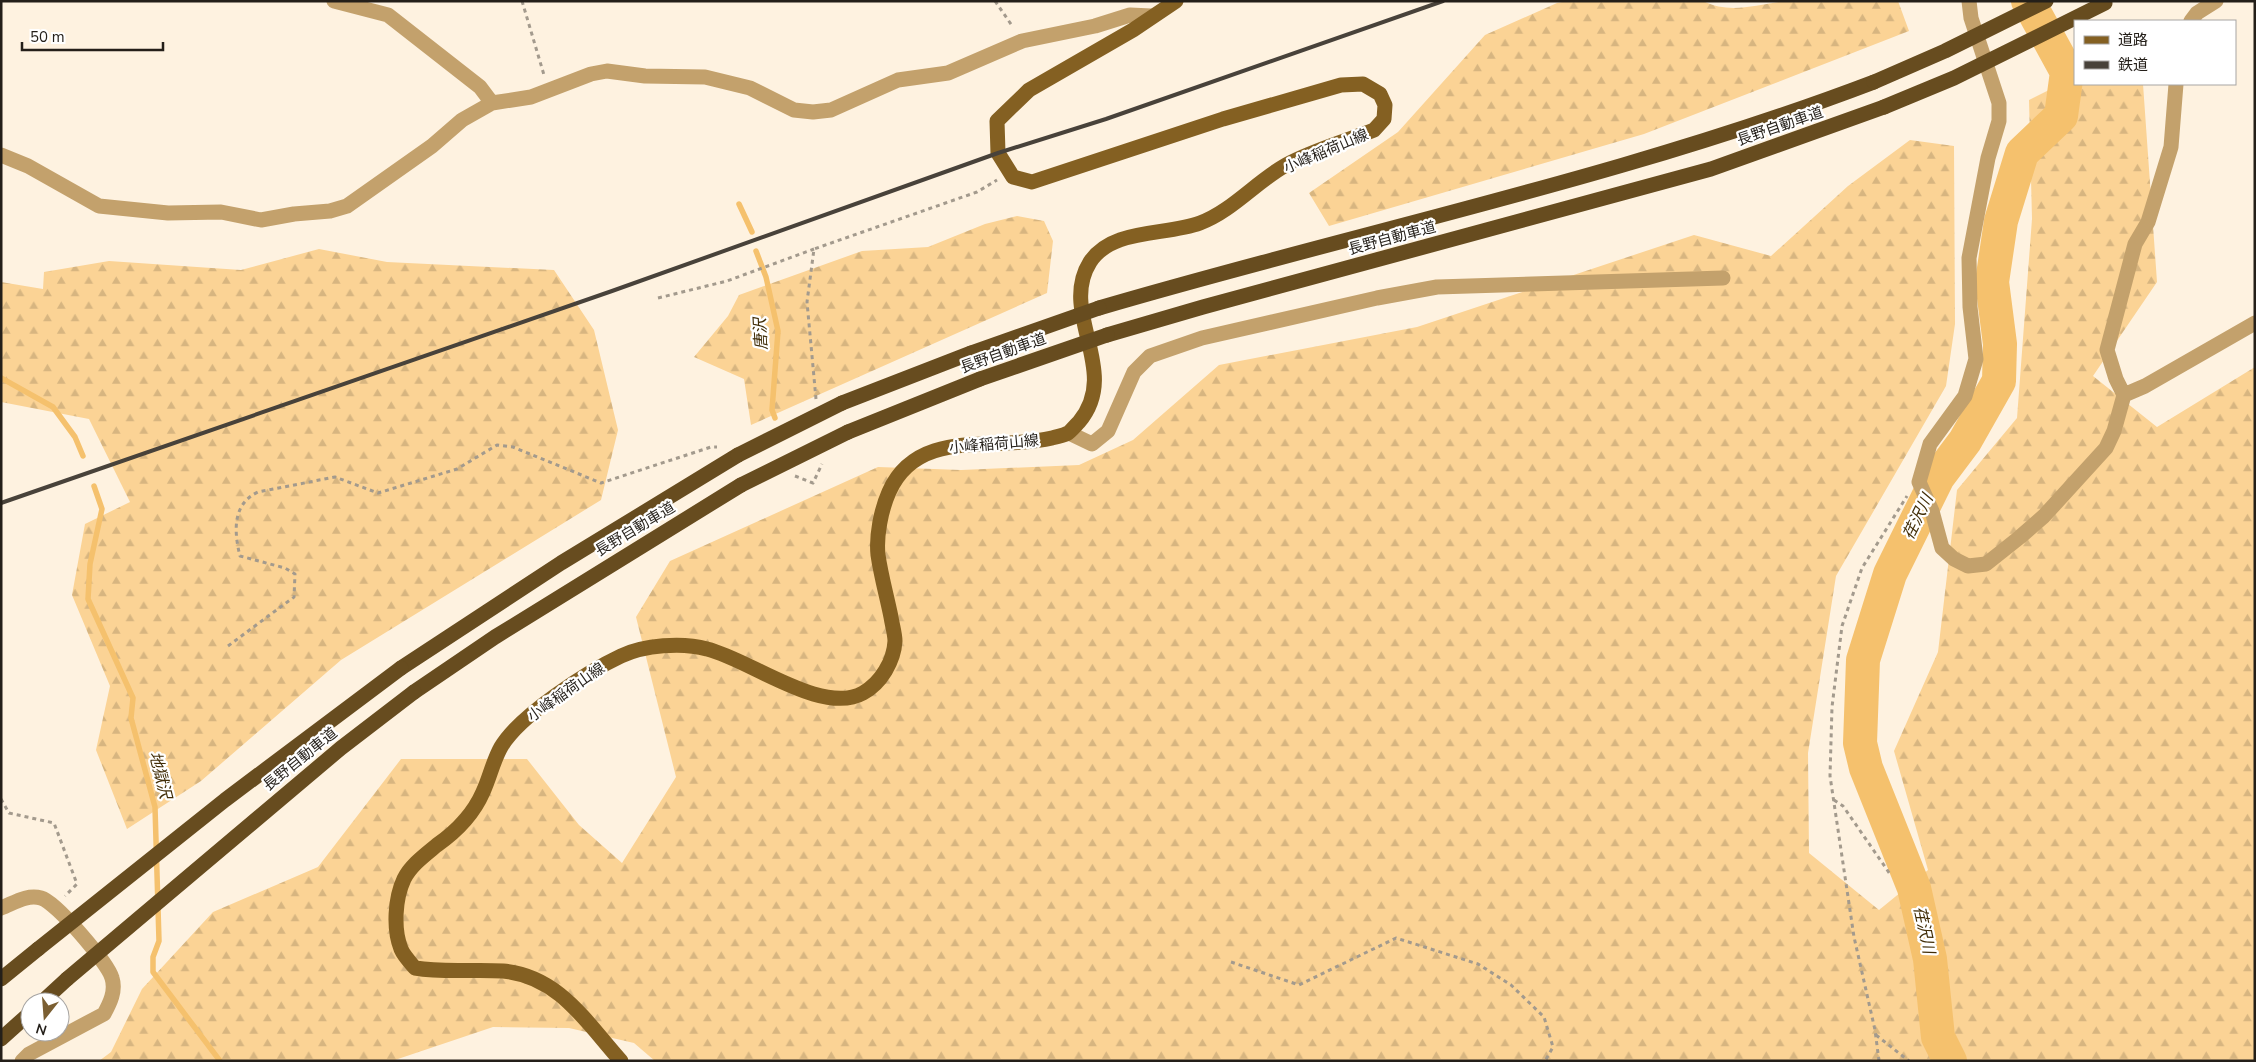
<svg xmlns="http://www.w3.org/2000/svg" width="2256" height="1062" font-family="'Nunito Sans','Noto Sans JP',sans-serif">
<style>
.forest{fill:url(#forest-firs)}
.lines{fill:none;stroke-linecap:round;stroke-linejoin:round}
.stream{stroke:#f5c16d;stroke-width:5.5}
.river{stroke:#f5c16d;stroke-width:34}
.path{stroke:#a39a8d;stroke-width:3;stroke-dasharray:4 4;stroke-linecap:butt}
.minor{stroke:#c3a16c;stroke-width:15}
.major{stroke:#846022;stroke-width:15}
.highway{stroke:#674c1f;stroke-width:15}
.rail{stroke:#48423a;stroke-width:4}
.highway-bridge{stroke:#674c1f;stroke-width:15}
.labels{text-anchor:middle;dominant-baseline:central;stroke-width:4.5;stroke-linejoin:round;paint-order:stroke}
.street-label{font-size:15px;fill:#241f19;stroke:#fff}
.water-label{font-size:16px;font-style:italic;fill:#422e08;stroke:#fff}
</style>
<defs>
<pattern id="forest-firs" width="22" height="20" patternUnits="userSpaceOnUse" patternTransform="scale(1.25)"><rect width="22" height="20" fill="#fbd395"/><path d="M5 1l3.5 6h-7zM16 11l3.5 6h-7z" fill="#d7b580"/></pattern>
</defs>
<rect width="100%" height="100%" fill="#fef2e0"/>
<!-- forest -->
<path class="forest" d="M1567,1h136c28,14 54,3 83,0 37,-1 75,0 112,0l11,30 -265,103 -315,92 -20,-33 89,-61 87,-97 72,-32z
M2075,77v7h68l14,198 -64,94 64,51 98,-60v694h-1600l-21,-18 -65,-15 -76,-1 -101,34h-293l12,-9 31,-63 71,-77 105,-45 83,-108h126l52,66 43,38 54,-86 -40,-160 34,-56 208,-94 83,3 118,-5 54,-25 86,-75 198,-38 277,-92 77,21 77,-70 62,-46 44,6 1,178 -9,62 -110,190 -28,177 1,100 70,57 49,-40 -34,-119 44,-99 19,-162 60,-72 15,-199 -3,-119z
M1017,216l27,5 9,20 -6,52 -296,132 -7,-46 -50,-22 34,-41 11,-21 123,-44 66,-4 57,-23z
M319,249l68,13 167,8 40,60 24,100 -17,70 -260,160 -140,121 -74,48 -31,-79 14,-64 -38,-91 13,-71 45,-22 -41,-83 -88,-17v-120l42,7 1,-17 65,-11 132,9z"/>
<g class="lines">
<!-- stream -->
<path class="stream" d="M739,204l13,28
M756,251l10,26 12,54 -6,79 3,8
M1,378l52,29 22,30 8,19
M94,486l8,23 -12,55 -2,35 45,99 -2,20 24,89 4,134 -6,16v15l67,89"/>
<!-- river -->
<path class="river" d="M1950,1061l-12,-24 -8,-78 -16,-71 -48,-120 -6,-25 3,-83 27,-86 48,-97 27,-36 34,-60 1,-37 -8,-62 9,-61 21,-68 39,-37 6,-44 -39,-71"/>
<!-- path -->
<path class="path" d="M522,1l22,74
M995,1l18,26
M658,298l69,-17 87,-32
M816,399l-9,-97 7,-53 163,-57 20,-12
M795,476l18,7 9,-19
M228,646l66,-49 1,-23 -10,-6 -45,-12c-6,-24 -8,-52 18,-64l77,-15 43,16 79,-24 40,-24 16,2 88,36 110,-36h6
M1,799l8,14 45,10 23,61 -12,12
M1834,800l9,6 47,68
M1231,962l68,23 97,-47 82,26 33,21 33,32 9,30 -8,14
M1876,1035l33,26
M1879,1061l-4,-31 -21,-93 -24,-161 2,-69 10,-81 20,-58 45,-72"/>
<!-- minor -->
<path class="minor" d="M334,1l54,14 92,72 12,16
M1969,1l2,17 28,85v18l-11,37 -19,100 1,49 6,52 -11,37 -35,48 -11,38 13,29 10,37 12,11 14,7 18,-2 34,-27 24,-21 62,-68 8,-17 10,-36 -8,-16 -9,-29 28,-106 13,-22 23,-75 5,-63
M2191,21l6,-8 19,-12
M1,155l27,11 71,40 69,7 53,-1 40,8 33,-6 36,-3 17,-5 85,-60 30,-26 30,-17 39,-6 60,-23 16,-3 38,5 60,1 45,11 44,22 19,2 18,-2 67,-30 50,-7 74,-32 73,-15 35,-11 21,1
M2124,395l21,-9 110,-63
M1069,433l23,11 16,-13 26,-59 16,-16 52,-18 175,-40 60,-11 286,-9
M1,908c13,-5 26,-14 40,-10 15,4 67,65 71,80 4,13 -2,25 -8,36l-75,40 -7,7"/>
<!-- major -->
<path class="major" d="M621,1061c-35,-39 -62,-85 -118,-90 -30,-2 -59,2 -88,-3 -5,-6 -11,-12 -14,-19 -8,-20 -6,-51 3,-70 7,-14 21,-24 33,-34 20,-14 36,-30 46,-53 7,-15 10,-31 18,-45 19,-32 86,-75 120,-91 23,-11 61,-14 86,-7 42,10 115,67 156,44 18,-10 31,-32 32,-52 0,-7 -3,-17 -4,-24 -4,-20 -10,-41 -13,-62 -2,-19 3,-45 11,-63 29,-66 108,-40 163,-54 6,-2 11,-2 16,-5 2,-1 9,-9 11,-11 43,-51 -21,-109 11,-160 22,-34 75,-26 110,-39 32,-12 56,-41 86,-58 25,-14 60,-24 88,-35l10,-11 1,-14 -5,-11 -17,-10 -22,1 -118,34 -191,63 -19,-5 -15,-24 -1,-32 32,-31 104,-60 43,-29"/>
<!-- highway -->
<path class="highway" d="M1099,308c258,-76 523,-130 775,-226
M1107,335l96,-28 508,-138 173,-62
M842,403l129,-50
M848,432l132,-53
M401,668l160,-105 177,-108
M414,692l81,-55 246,-152
M1,979l37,-30
M42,1002l25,-23
M1,1039l29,-26"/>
<!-- rail -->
<path class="rail" d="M1,503l611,-212 386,-138 108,-34 337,-118"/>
<!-- highway-bridge -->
<path class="highway-bridge" d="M1874,82l71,-31 101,-50
M1884,107l70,-29 151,-75
M971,353l128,-45
M980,379l127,-44
M738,455l104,-52
M741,485l107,-53
M38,949l187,-149 176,-132
M67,979l274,-231 73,-56"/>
</g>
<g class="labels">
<!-- street labels -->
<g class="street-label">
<text transform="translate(1780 126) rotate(-19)">長野自動車道</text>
<text transform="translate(1326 151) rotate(-23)">小峰稲荷山線</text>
<text transform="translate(1392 238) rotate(-15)">長野自動車道</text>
<text transform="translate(1003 353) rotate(-20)">長野自動車道</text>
<text transform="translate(994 444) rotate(-5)">小峰稲荷山線</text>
<text transform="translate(635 529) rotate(-31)">長野自動車道</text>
<text transform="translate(566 692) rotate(-35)">小峰稲荷山線</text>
<text transform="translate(300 759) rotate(-39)">長野自動車道</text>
</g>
<!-- water labels -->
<g class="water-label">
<text transform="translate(761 334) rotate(-93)">唐沢</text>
<text transform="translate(1918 517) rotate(-64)">荏沢川</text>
<text transform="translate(160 775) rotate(76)">地獄沢</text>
<text transform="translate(1924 930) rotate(78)">荏沢川</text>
</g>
</g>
<!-- border -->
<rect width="2256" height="1062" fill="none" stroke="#241f19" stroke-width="5"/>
<!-- legend -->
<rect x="2074" y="20" width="162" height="65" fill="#ffffff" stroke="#a7a5a3"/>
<rect x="2084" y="36" width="25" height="8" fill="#846022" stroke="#a7a5a3"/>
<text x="2118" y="45" font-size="15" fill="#241f19">道路</text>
<rect x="2084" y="61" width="25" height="8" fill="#48423a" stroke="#a7a5a3"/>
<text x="2118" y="70" font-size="15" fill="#241f19">鉄道</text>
<!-- north arrow -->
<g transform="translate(45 1017) rotate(197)"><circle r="24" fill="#ffffff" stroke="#a7a5a3"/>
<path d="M0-4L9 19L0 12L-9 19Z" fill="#7b5f32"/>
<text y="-8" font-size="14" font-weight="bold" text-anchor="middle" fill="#241f19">N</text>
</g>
<!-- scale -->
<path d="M22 42v8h141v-8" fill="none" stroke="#241f19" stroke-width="2.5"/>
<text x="30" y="42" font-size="15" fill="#241f19" stroke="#ffffff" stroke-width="4" paint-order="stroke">50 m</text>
</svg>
